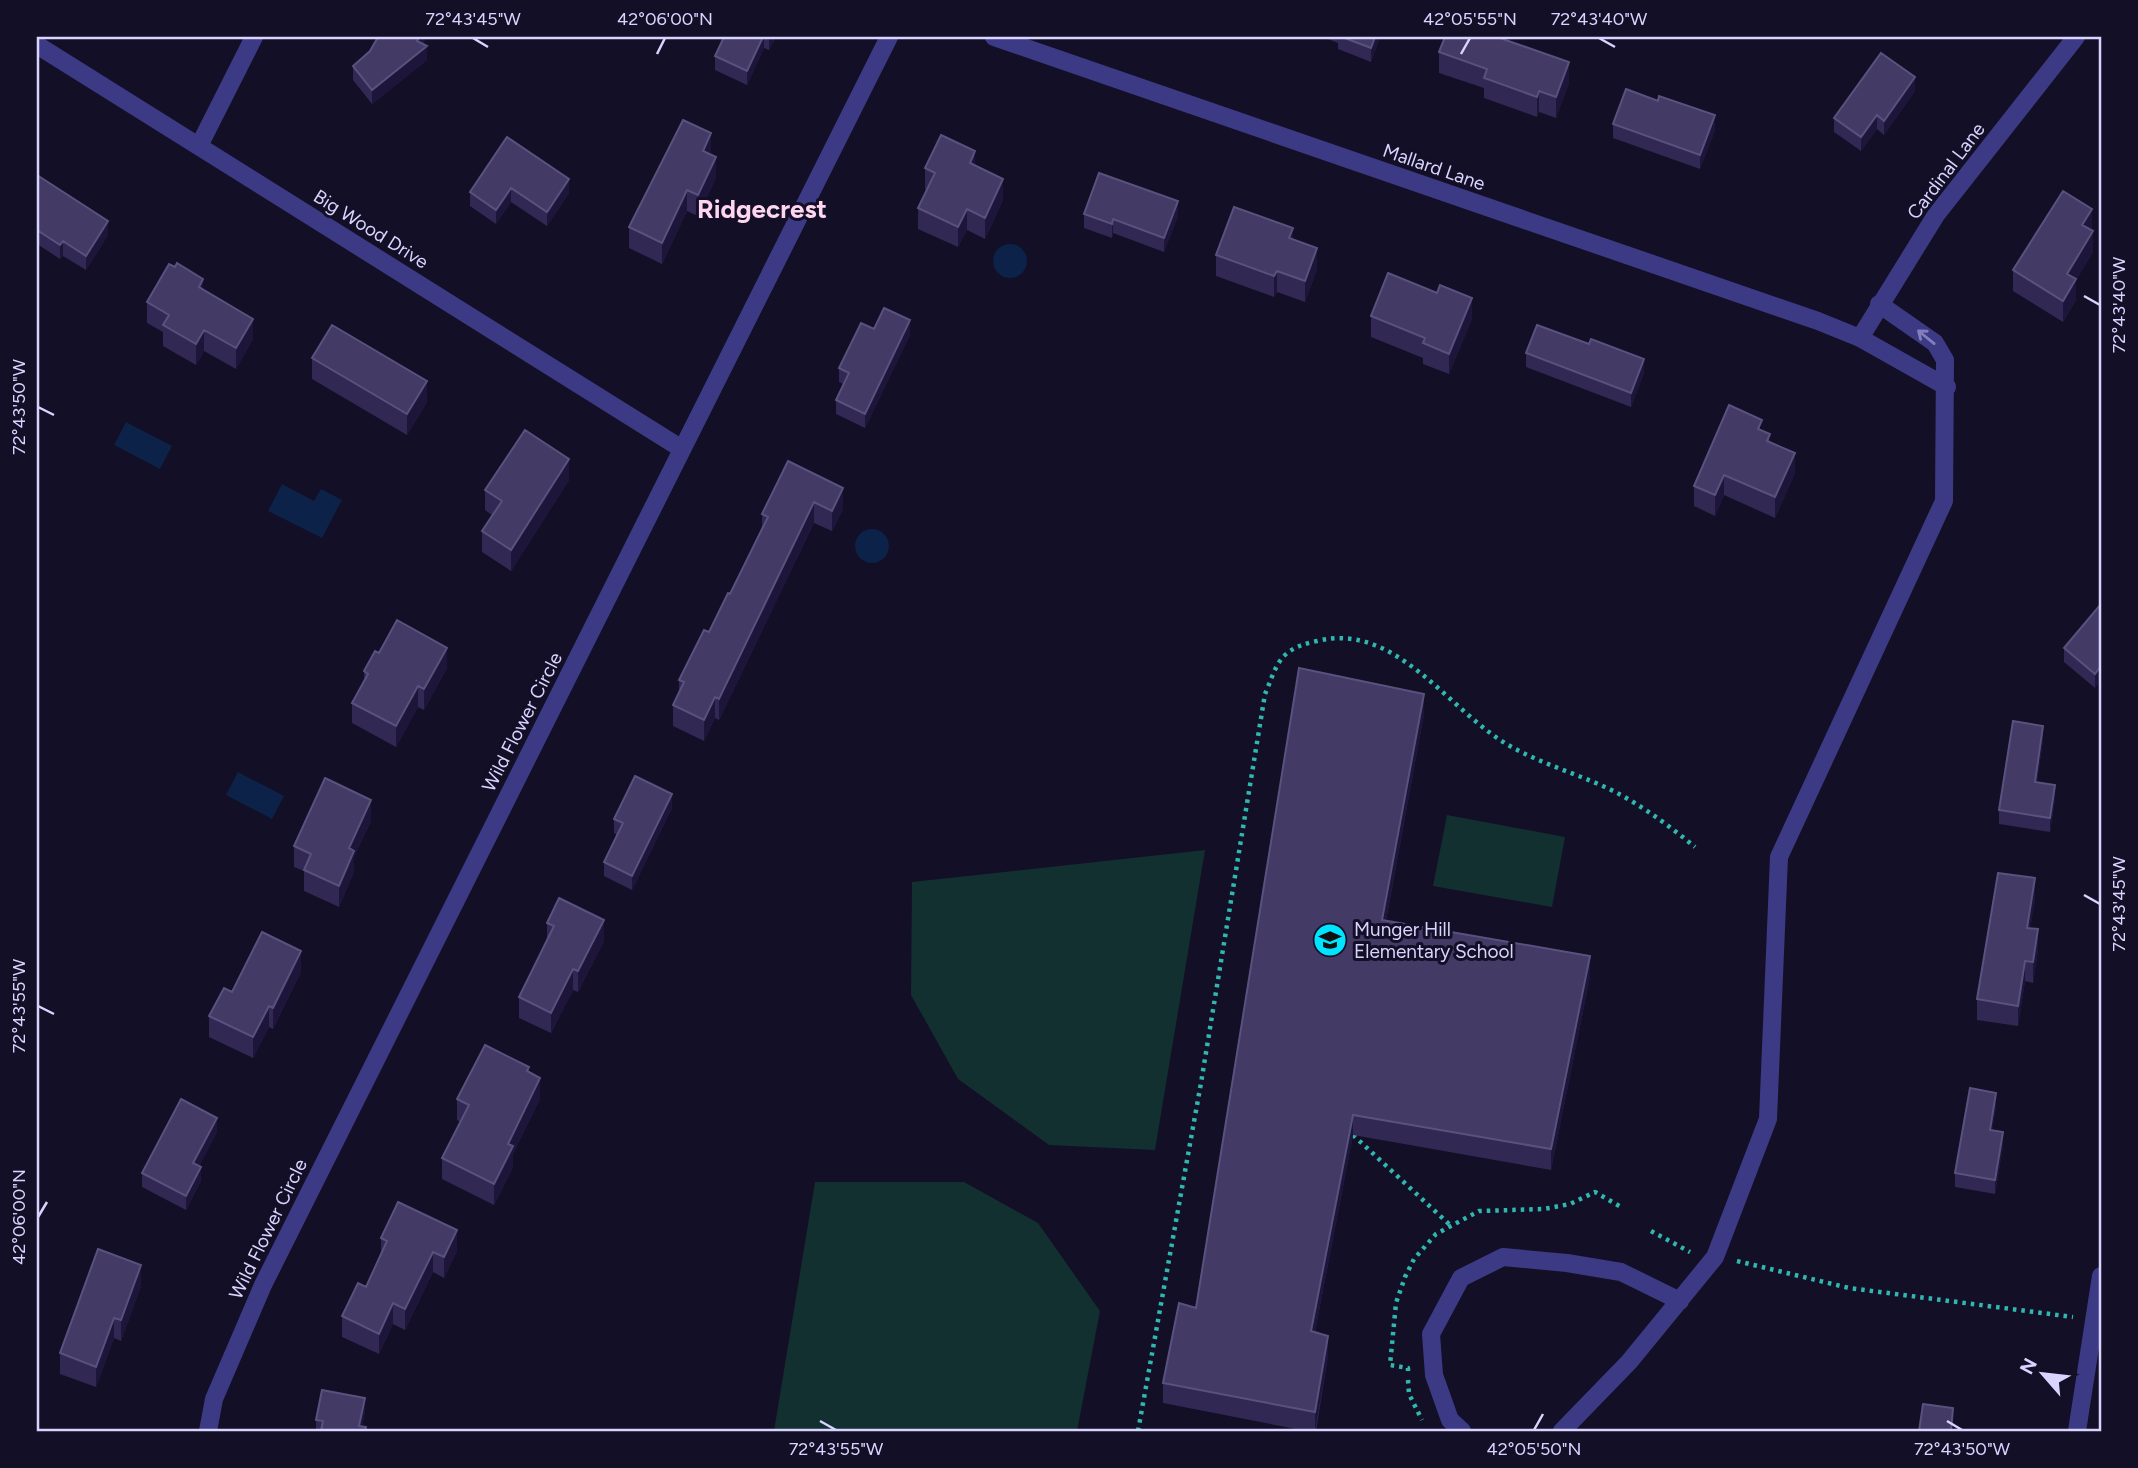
<svg xmlns="http://www.w3.org/2000/svg" width="2138" height="1468" font-family="Figtree,sans-serif">
<style>
.green{fill:#12302f}
.water{fill:#0c2248}
.lines{fill:none;stroke-linecap:round;stroke-linejoin:round}
.path{stroke:#2fb8b0;stroke-width:4.5;stroke-dasharray:3.5 5;stroke-linecap:butt}
.minor{stroke:#3d3a85;stroke-width:18}
.wall{fill:#312854}
.shaded-wall{fill:#1d163a}
.building{fill:#433a66;stroke:#5a527e;stroke-width:2}
.oneway{stroke:#837fbc}
.ticks{fill:none;stroke:#d9d4ff;stroke-width:2.5}
.labels{text-anchor:middle;dominant-baseline:central;stroke-width:6;stroke-linejoin:round;paint-order:stroke}
.street-label{font-size:19px;fill:#d9d4ff;stroke:#130f26}
.poi-label{font-size:19px;fill:#d9d4ff;stroke:#130f26;text-anchor:start}
.district-label{font-size:26px;font-weight:bold;fill:#ffd6f0;stroke:#130f26}
.neatline{fill:none;stroke:#d9d4ff;stroke-width:2.5}
.ticks-label{font-size:18px;text-anchor:middle;fill:#d9d4ff}
</style>
<rect width="100%" height="100%" fill="#130f26"/>
<!-- green -->
<path class="green" d="M1447,815l118,22 -13,70 -119,-21z
M1205,850l-50,300 -106,-5 -91,-66 -47,-84 1,-113z
M815,1182h149l74,41 62,88 -23,120h-303z"/>
<!-- water -->
<path class="water" d="M993 261a17 17 0 1 1 34 0a17 17 0 1 1-34 0Z
M126,422l46,24 -12,23 -46,-24z
M282,484l32,17 7,-12 21,11 -20,38 -54,-27z
M855 546a17 17 0 1 1 34 0a17 17 0 1 1-34 0Z
M238,772l46,24 -12,23 -46,-24z"/>
<g class="lines">
<!-- path -->
<path class="path" d="M1353,1135l97,90
M1651,1231l39,21
M1737,1261l112,27 224,29
M1408,1371v-3l-18,-3 6,-62 9,-26 9,-18 22,-25 43,-23 65,-2 26,-5 25,-12 26,15
M1408,1380l1,14 13,26
M1138,1431l63,-348 64,-389c5,-11 10,-29 19,-38 9,-9 20,-12 33,-15 80,-20 132,71 193,105 35,20 76,30 111,49 27,15 51,33 74,52"/>
<!-- minor -->
<path class="minor" d="M994,37l824,284 42,17 87,49
M37,45l645,404
M199,146l55,-109
M1860,338l76,-123 140,-178
M208,1431l6,-32 49,-114 626,-1248
M1462,1431l-12,-11 -16,-45 -3,-41 30,-56 42,-21 64,6 54,9 59,29
M1562,1431l67,-69 86,-105 53,-138 11,-262 165,-356 1,-141 -10,-17 -56,-39
M2077,1431l24,-155"/>
</g>
<!-- wall -->
<path class="wall" d="M378,37h48l-3,7 4,16 -55,44 -19,-24v-14l17,-15z
M724,37h52l-7,13 -5,-2 -17,37 -32,-15v-14z
M1323,37h57l-9,25 -33,-13v-6z
M1439,52l130,31 -13,35 -17,-6 -2,5 -53,-19v-10l-45,-15z
M1915,91l-31,44 -7,-6 -16,22 -27,-19v-14z
M1613,124l102,6 -15,39 -87,-31z
M507,137l62,56 -22,33 -36,-24 -15,22 -26,-18v-14z
M711,154l5,24 -18,38 -11,-5 -25,53 -33,-16v-21z
M975,166l28,34 -18,39 -18,-9 -9,17 -40,-18v-21l9,-18 -2,-1v-21z
M37,175l71,60 -22,35 -23,-14 -3,3 -23,-15z
M1084,214l94,2 -14,36 -51,-19 -1,5 -28,-10z
M2092,229l1,23 -17,28v20l-13,22 -50,-31v-21z
M1293,240l24,29 -12,33 -28,-10 -3,5 -58,-21v-21z
M203,289l50,50 -17,30 -32,-18 -8,14 -33,-19v-14l-16,-9v-21z
M1371,316l101,3 -23,55 -26,-10v-6l-52,-21z
M874,329l36,6 -45,93 -29,-14v-14l7,-16 -4,-2v-14z
M1526,353l118,20 -13,34 -105,-40z
M312,358l115,44 -20,33 -95,-56z
M1762,431l33,42 -20,45 -51,-23 -9,21 -21,-10v-20z
M788,461l55,48 -11,22 -18,-8 -95,197 -4,-2 -11,23 -31,-15v-21l6,-12v-13l30,-48 21,-38 32,-65v-15z
M569,480l-58,91 -29,-19v-21l10,-16 -7,-5v-20z
M2101,604l-6,84 -31,-26v-14z
M379,653l68,15 -23,42 -6,-3 -22,40 -44,-24v-20l12,-21v-11z
M1424,714l-38,207 204,56 -39,193 -198,-35 -38,197 13,24 -12,75h-10l-143,-28v-20l33,-75z
M2043,740l-6,42 18,17 -5,33 -51,-8v-14z
M672,808l-40,82 -28,-14v-14l13,-27 -3,-2v-14z
M371,821l-17,36v15l-15,35 -35,-16v-20l-10,-4v-21z
M2035,899l-5,29 8,22 -5,33 -8,-2 -7,45 -41,-6v-21z
M547,923l57,18 -26,51 -5,-2 -22,43 -32,-15v-21l28,-57z
M301,972l-28,57 -4,-2 -16,31 -44,-21v-21l23,-24z
M457,1099h83l-27,55v13l-19,38 -52,-26v-21l19,-36 -4,-2z
M1996,1107l-4,23 11,16 -8,48 -40,-7v-14z
M217,1132l-18,34 2,15 -15,29 -44,-23v-14z
M381,1238l76,13 -13,27 -11,-6 -28,58 -12,-6 -14,30 -37,-17v-21l24,-29 15,-33z
M141,1286l-20,55 -7,-3 -18,49 -36,-13v-21z
M365,1412l-3,14 4,5h-50v-11z"/>
<!-- shaded-wall -->
<path class="shaded-wall" d="M419,37h7l-8,16 9,-7v14l-55,44v-14l45,-49z
M763,37h1v11l-17,37v-14z
M769,37h7l-7,13z
M1375,37h5l-9,25v-14z
M1569,62v21l-13,35v-21z
M1915,77v14l-31,44v-14z
M1539,91v21l-2,5v-20z
M1715,115v15l-15,39v-14z
M1877,115v14l-16,22v-14z
M711,133v21l-8,18v-21z
M975,151v21l-5,-9z
M716,157v21l-18,38v-21z
M569,179v14l-22,33v-14z
M1003,179v21l-18,39v-21z
M511,188v14l-15,22v-14z
M687,190v21l-25,53v-21z
M1178,201v15l-14,36v-14z
M967,209v21l-9,17v-20z
M2092,209v20l-10,16v-20z
M1113,219v14l-1,5v-14z
M108,221v14l-22,35v-14z
M1293,228v21l-4,-11z
M2093,231v21l-17,28v20l-13,22v-21l4,-27z
M63,241v15l-3,3v-14z
M1317,248v21l-12,33v-21z
M1277,271v21l-3,5v-21z
M203,279v21l-4,-13z
M1472,298v21l-23,55v-20z
M253,319v20l-17,30v-21z
M910,320v15l-45,93v-14z
M204,330v21l-8,14v-21z
M1644,359v14l-13,34v-14z
M427,381v21l-20,33v-21z
M1795,453v20l-20,45v-21z
M569,459v21l-58,91v-21z
M1724,475v20l-9,21v-21z
M843,488v21l-11,22v-20z
M814,502v21l-95,197v-21z
M447,648v20l-23,42v-21z
M2101,666v15l-6,7v-14z
M418,686v21l-22,40v-21z
M1424,694v20l-42,227v-21z
M715,697v21l-11,23v-21z
M2043,726v14l-8,56v-14z
M2055,785v14l-5,33v-14z
M672,794v14l-40,82v-14z
M371,800v21l-17,36v15l-15,35v-21l10,-38z
M2035,878v21l-8,49v-20z
M604,920v21l-26,51v-21z
M2038,929v21l-5,33v-21z
M301,951v21l-28,57v-21z
M1590,956v21l-39,193v-21z
M2025,961v20l-7,45v-20z
M573,969v21l-22,43v-20z
M269,1006v21l-16,31v-21z
M540,1078v21l-27,55v13l-19,38v-21l14,-40z
M1996,1093v14l-6,37v-14z
M1353,1115v20l-42,217v-21z
M217,1118v14l-24,45v-14z
M2003,1132v14l-8,48v-14z
M201,1167v14l-15,29v-14z
M457,1230v21l-13,27v-21z
M433,1252v20l-28,58v-21z
M141,1265v21l-20,55v-21z
M393,1303v21l-14,30v-20z
M114,1318v20l-18,49v-20z
M1328,1336v20l-13,75v-19z
M365,1398v14l-4,19 -2,-5z
M1953,1408v14l-1,9h-1z"/>
<!-- building -->
<path class="building" d="M378,37h41l-2,4 10,5 -55,44 -19,-24 17,-15z
M724,37h39l-16,34 -32,-15z
M1342,37h33l-4,11z
M1445,37h52l72,25 -13,35 -17,-6 -2,6 -53,-19 3,-9 -48,-17z
M1881,53l34,24 -31,44 -7,-6 -16,22 -27,-19z
M1626,89l32,12 1,-5 56,19 -15,40 -87,-31z
M683,120l28,13 -8,18 13,6 -18,38 -11,-5 -25,53 -33,-16z
M941,135l34,16 -5,12 33,16 -18,39 -18,-9 -9,18 -40,-19 17,-35 -10,-5z
M507,137l62,42 -22,33 -36,-24 -15,22 -26,-18z
M1099,173l79,28 -14,37 -51,-19 -1,5 -28,-10z
M37,175l71,46 -22,35 -23,-15 -3,4 -23,-15z
M2063,191l29,18 -10,16 11,6 -26,43 9,5 -13,22 -50,-31z
M1234,207l59,21 -4,10 28,10 -12,33 -28,-10 -3,5 -58,-21z
M177,263l26,16 -4,8 54,32 -17,29 -32,-18 -8,14 -33,-19 6,-10 -22,-13 22,-38 6,3z
M1388,273l49,20 3,-8 32,13 -23,56 -26,-11 2,-5 -54,-22z
M884,308l26,12 -45,94 -29,-14 13,-27 -10,-5 22,-45 13,6z
M332,325l95,56 -20,33 -95,-56z
M1537,325l52,19 2,-5 53,20 -13,34 -105,-40z
M1729,405l33,15 -4,9 12,5 -3,7 28,12 -20,44 -51,-22 -9,20 -21,-9z
M525,430l44,29 -58,91 -29,-19 20,-30 -17,-11z
M788,461l55,27 -11,23 -18,-9 -95,197 -4,-2 -11,23 -31,-15 11,-23 -5,-2 25,-50 5,2 19,-39 2,1 38,-77 -6,-3z
M2101,604v62l-6,8 -31,-26z
M397,620l50,28 -23,41 -6,-3 -22,40 -44,-23 16,-29 -4,-3 11,-20 4,2z
M1299,668l125,26 -42,226 208,36 -39,193 -198,-34 -42,216 17,5 -13,76 -152,-29 16,-80 17,5z
M2013,721l30,5 -8,56 20,3 -5,33 -51,-8z
M635,776l37,18 -40,82 -28,-14 19,-39 -9,-4z
M325,778l46,22 -22,48 5,3 -15,35 -35,-16 7,-16 -17,-8z
M1998,873l37,5 -8,50 11,1 -5,33 -8,-1 -7,45 -41,-7z
M559,898l45,22 -26,51 -5,-2 -22,44 -32,-16 35,-71 -7,-3z
M262,932l39,19 -28,57 -4,-2 -16,31 -44,-21 15,-28 8,4z
M485,1045l44,22 -2,4 13,7 -32,66 5,2 -19,38 -52,-26 27,-53 -12,-6z
M1970,1088l26,5 -6,37 13,2 -8,48 -40,-7z
M181,1099l36,19 -24,45 8,4 -15,29 -44,-23z
M398,1202l59,28 -13,27 -11,-5 -28,57 -12,-6 -14,31 -37,-18 16,-33 8,4 21,-46 -6,-3z
M98,1249l43,16 -20,55 -7,-2 -18,49 -36,-14z
M322,1390l43,8 -6,28 7,1 -1,4h-44l2,-10 -7,-1z
M1923,1404l30,4 -2,23h-32z"/>
<!-- one-way arrows -->
<defs><path id="oneway-shaft" d="M-6 0H5M1.5-3L5.5 0L1.5 3" fill="none" stroke-width="1.6" stroke-linecap="round" stroke-linejoin="round" transform="scale(1.75)"/></defs>
<use class="oneway" href="#oneway-shaft" transform="translate(1926 337) rotate(-141)"/>
<!-- ticks -->
<path class="ticks" d="M473,38l15,9M1599,38l16,9M657,54l8,-16M1461,54l9,-16M2084,296l16,9M38,407l16,8M2084,895l16,9M38,1006l16,8M38,1217l9,-15M820,1421l16,9M1947,1421l15,9M1534,1430l9,-16"/>
<!-- icons -->
<defs>
<symbol id="school-disc" viewBox="-11 -11 22 22"><circle r="9.5" fill="#00e5ff" stroke="#130f26"/><path d="M0-5L7-2L0 1L-7-2ZM-4 1L0 2.5L4 1V4Q0 6-4 4Z" fill="#111"/></symbol>
</defs>
<g fill-rule="evenodd">
<use href="#school-disc" x="1311" y="921" width="38" height="38"/>
</g>
<g class="labels">
<!-- street labels -->
<g class="street-label">
<text transform="translate(1434 167) rotate(19)">Mallard Lane</text>
<text transform="translate(1946 171) rotate(-53)">Cardinal Lane</text>
<text transform="translate(371 229) rotate(32)">Big Wood Drive</text>
<text transform="translate(522 722) rotate(-63)">Wild Flower Circle</text>
<text transform="translate(268 1229) rotate(-64)">Wild Flower Circle</text>
</g>
<!-- poi labels -->
<g class="poi-label">
<text x="1354" y="929">Munger Hill<tspan x="1354" dy="22">Elementary School</tspan></text>
</g>
<!-- district labels -->
<g class="district-label">
<text x="762" y="209">Ridgecrest</text>
</g>
</g>
<!-- border -->
<rect width="2138" height="1468" fill="none" stroke="#130f26" stroke-width="77"/>
<!-- north arrow -->
<g transform="translate(2043 1374) rotate(298)" stroke="#130f26" stroke-width="5" paint-order="stroke">
<path d="M0-5L12 26L0 18L-12 26Z" fill="#d9d4ff"/>
<text y="-10" font-size="19" font-weight="bold" text-anchor="middle" fill="#d9d4ff">N</text>
</g>
<rect x="38" y="38" width="2062" height="1392" class="neatline"/>
<g class="ticks-label">
<text x="473" y="25">72°43'45"W</text>
<text x="665" y="25">42°06'00"N</text>
<text x="1470" y="25">42°05'55"N</text>
<text x="1599" y="25">72°43'40"W</text>
<text transform="translate(2119 305) rotate(-90)" y="6">72°43'40"W</text>
<text transform="translate(19 407) rotate(-90)" y="6">72°43'50"W</text>
<text transform="translate(2119 904) rotate(-90)" y="6">72°43'45"W</text>
<text transform="translate(19 1006) rotate(-90)" y="6">72°43'55"W</text>
<text transform="translate(19 1217) rotate(-90)" y="6">42°06'00"N</text>
<text x="836" y="1455">72°43'55"W</text>
<text x="1534" y="1455">42°05'50"N</text>
<text x="1962" y="1455">72°43'50"W</text>
</g>
</svg>
